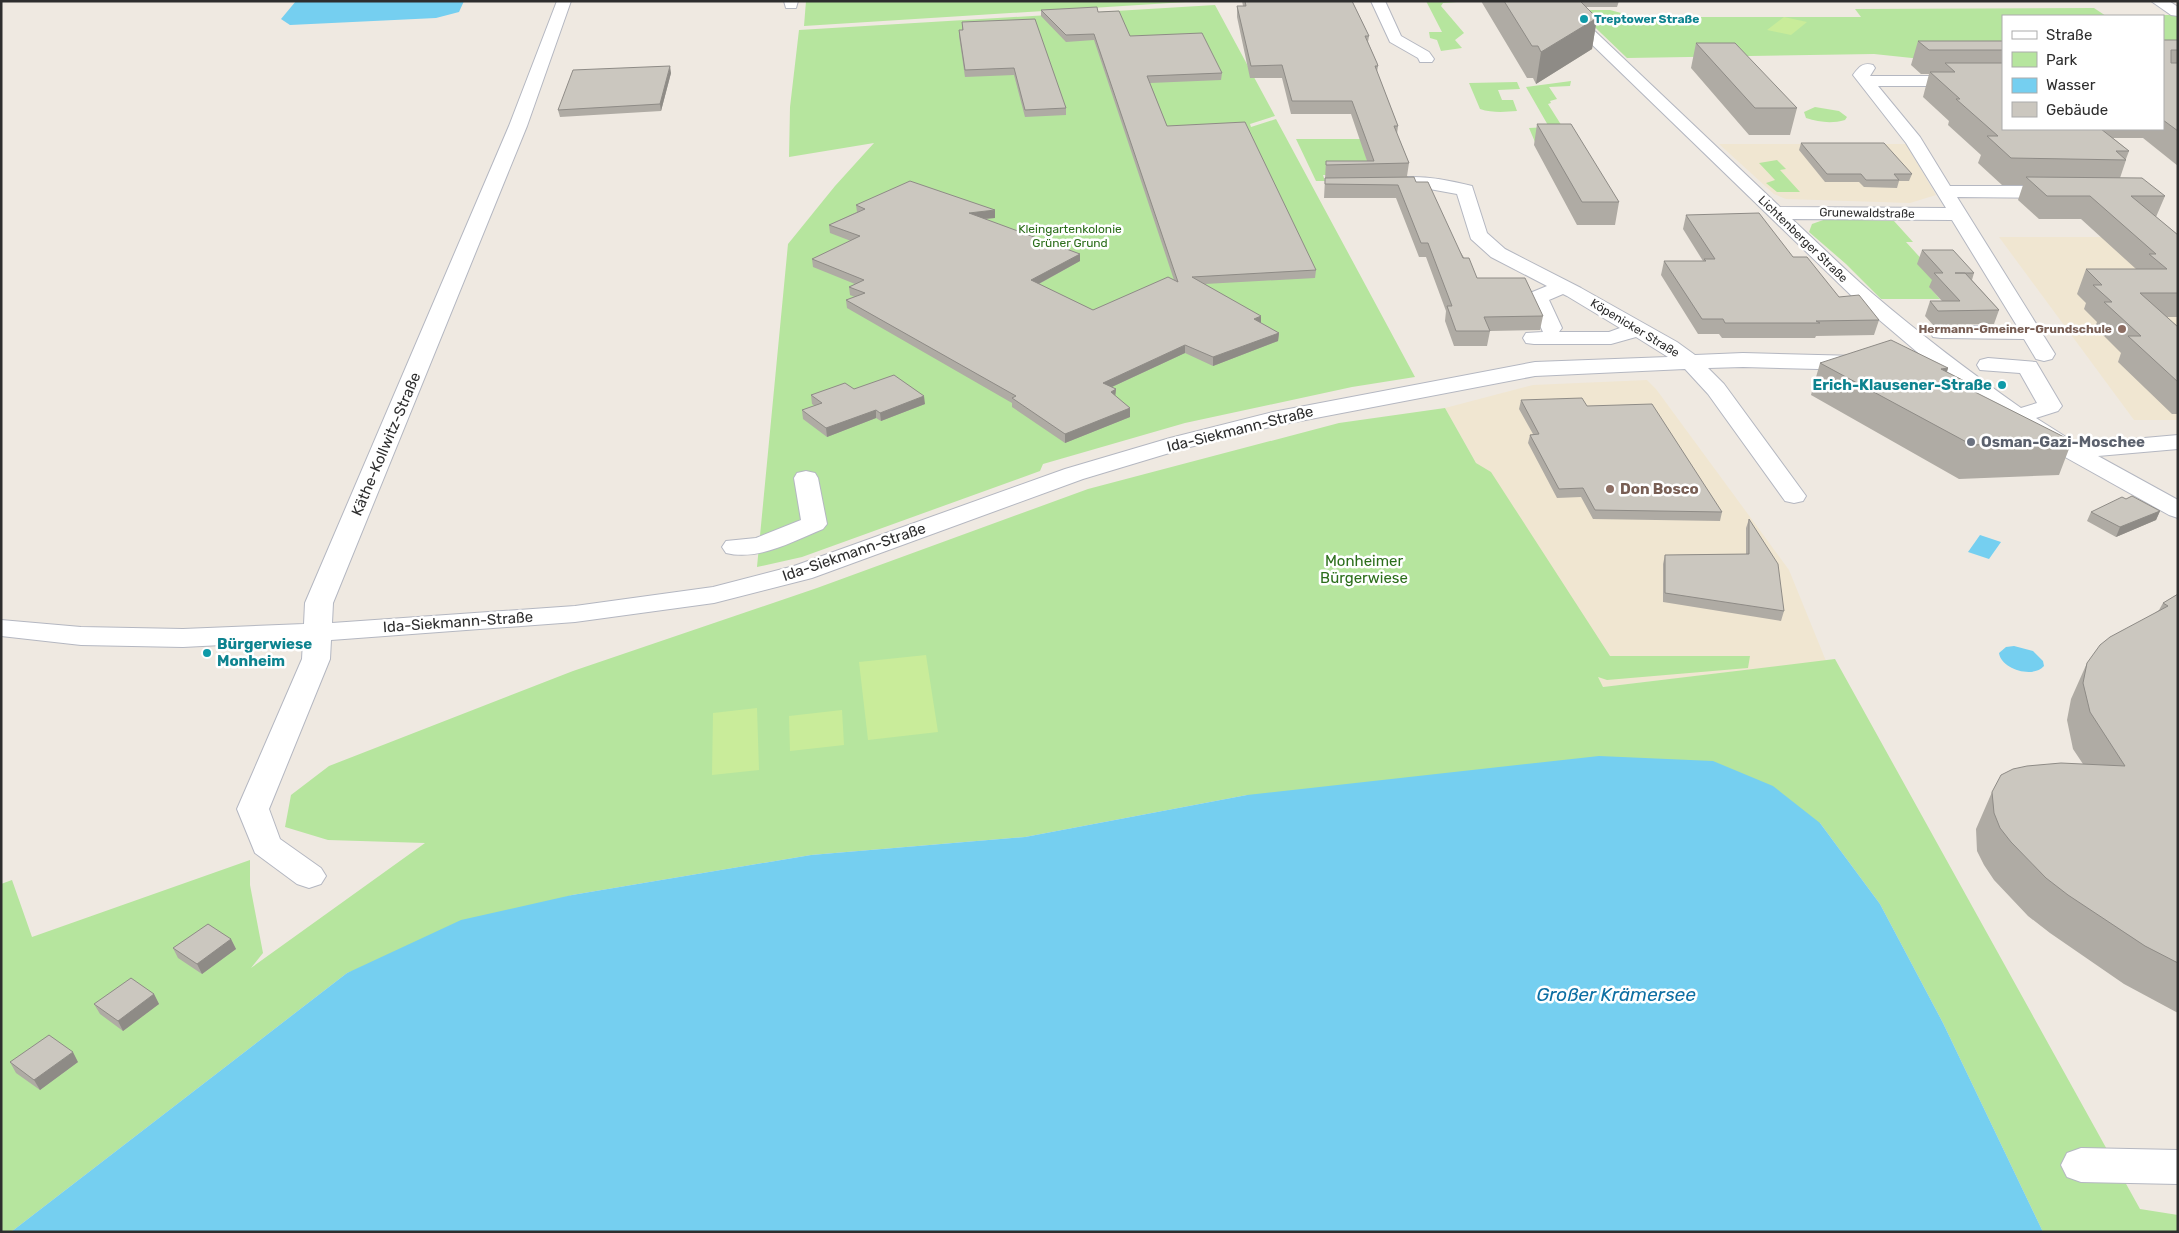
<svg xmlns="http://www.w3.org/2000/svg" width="2179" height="1233" font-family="Rubik,sans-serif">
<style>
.education{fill:#f0e6d1}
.green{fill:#b6e59e}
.pitch{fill:#c9ec9a}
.water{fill:#75cff0}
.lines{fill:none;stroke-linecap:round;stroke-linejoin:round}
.minor-casing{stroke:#b4b7c1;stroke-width:2}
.minor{fill:#fff;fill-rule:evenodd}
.wall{fill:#afaba4}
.shaded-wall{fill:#8e8b86}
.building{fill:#cbc7bf;stroke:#8e8b86}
.culture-dot{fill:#0f9aa8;stroke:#fff;stroke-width:2}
.education-dot{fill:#8d6e63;stroke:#fff;stroke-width:2}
.worship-dot{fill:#6b7280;stroke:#fff;stroke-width:2}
.labels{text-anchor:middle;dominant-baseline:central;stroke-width:5;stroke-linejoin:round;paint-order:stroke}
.far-culture-label{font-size:12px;font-weight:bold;fill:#0d838f;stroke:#fff;text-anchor:start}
.far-street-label{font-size:12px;fill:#2e2e2e;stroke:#fff}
.far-park-label{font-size:12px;fill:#2c6e1b;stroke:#fff}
.far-education-label{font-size:12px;font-weight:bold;fill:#785e54;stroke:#fff;text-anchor:end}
.culture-label{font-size:15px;font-weight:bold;fill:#0d838f;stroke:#fff;text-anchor:end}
.street-label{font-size:15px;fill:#2e2e2e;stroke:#fff}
.worship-label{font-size:15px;font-weight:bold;fill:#5b616d;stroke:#fff;text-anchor:start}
.education-label{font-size:15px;font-weight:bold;fill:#785e54;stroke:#fff;text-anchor:start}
.park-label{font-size:15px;fill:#2c6e1b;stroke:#fff}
.near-water-label{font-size:19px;font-style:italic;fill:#0d6fa3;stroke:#fff}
</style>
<rect width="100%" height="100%" fill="#efe9e1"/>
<!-- education -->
<path class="education" d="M1719,144h187l30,51 -26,8 -124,-4 -12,-5z
M1999,237h179v183h-44z
M1647,380l9,9 133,181 37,91 -223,26 -158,-279 88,-23z"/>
<!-- green -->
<path class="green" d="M806,1h396l-398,25z
M1426,1l31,1 -14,1 -2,3 23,27 -9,7 7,8 -21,3 -4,-11 -7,-2 -1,-6h13z
M1215,5l60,111 -25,8 1,3 25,-8 139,258 -63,10 -167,36 -142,41 -3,7 -238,86 -45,10 31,-323 47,-58 39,-43 -85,14 1,-50 9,-77z
M2094,8l12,8h-103v42l-72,2 -57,-6 -247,4 -50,-48h33l26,7h225l-6,-8z
M2151,15h27v45l-15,-1v-43z
M1571,81l-1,5 -21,1 8,12 -7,2 1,2 -3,1 17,27 -30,11 -6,-14 20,-1 -23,-40z
M1517,82l3,7 -22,1 4,10h11l4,11c-12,1 -25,2 -37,-2l-11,-26z
M1815,107l24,4 8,6 -2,3c-14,4 -26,2 -39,-2l-2,-6z
M1296,139h67l3,18 6,18h-49l2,6h-9z
M1777,160l9,9 -6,1 20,22h-23l-11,-9 9,-3 -16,-17z
M1826,219l68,2 19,21h-7l20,22 13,23 -9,1 10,11h-59l-35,-35 -37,-32 3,-8z
M1445,408l31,55 15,9 119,184h140l-2,12 -141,12 -9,-3 5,10 232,-28 305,550 38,6v17h-135l-100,-209 -63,-119 -60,-81 -573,-28 -222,42 -214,18 -239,40 -225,78 -336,259h-10v-348l11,-4 20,57 218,-77v25l13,68 -12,15 174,-125 -97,-3 -43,-13 6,-32 38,-29 244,-95 244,-83 271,-99 251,-66z"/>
<!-- pitch -->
<path class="pitch" d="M1784,17l23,5 -16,13 -24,-5z
M926,655l12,77 -70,8 -9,-78z
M757,708l2,62 -47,5 1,-62z
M842,710l2,35 -54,6 -1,-35z"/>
<!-- water -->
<path class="water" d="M296,1h168l-5,11 -23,6 -146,7 -9,-6z
M1980,535l21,7 -12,17 -21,-7z
M2014,646l19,5 10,10 1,5c-11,13 -43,3 -45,-13l7,-6z
M1599,756l114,5 60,25 47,37 60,81 63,119 100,209h-2032l336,-259 114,-53 111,-25 239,-40 214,-18 222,-42z"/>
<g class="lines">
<defs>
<path id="minor" d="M557,1h14l-44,125 -194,477 -1,20 243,-17 138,-19 81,-21 271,-97 105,-31 103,-26 262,-50 133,-5 -32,-20 -25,7h-77l-8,-1 -3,-5 3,-5 17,-1 -16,-35 3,-4 17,-7 -56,-29 -20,-18 -14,-45 -33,-6h-38l-3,-4 3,-4c27,-7 59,-1 86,6l15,47 18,16 76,39 96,54 18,13 48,-2 115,3 8,2 3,5 -3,5 -8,2 -115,-3 -35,1 16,16 82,112 -3,5 -9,2 -9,-2 -77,-107 -23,-25 -150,7 -261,50 -88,22 -103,31 -271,99 -98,25 -139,19 -244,18 -1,19 -61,150 11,30 41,29 5,8 -5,8 -12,4 -12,-4 -42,-31 -18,-44 65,-150 1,-18 -120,6 -102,-2 -80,-9v-16l80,7 102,2 121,-5 1,-21 204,-477zM1563,294l4,2 53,32 -11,4h-50l3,-4 -13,-28z
M784,1h14l-2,7h-10z
M1371,1h14l16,35 28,16 5,7 -2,3h-12l-2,-4 -28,-16z
M1547,1h16l217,206 166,1 -40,-65 -53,-68c6,-8 10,-13 20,-10l2,3 -5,8h133v10h-125l42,51 30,49h106l7,2 2,4 -2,4 -7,2 -99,-1 98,157 -3,5 -8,2 -8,-2 -12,-20 -83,-1 -8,-1 -3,-5 3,-5 8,-1h76l-65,-106 -160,-1c27,25 53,51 81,75 48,41 97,78 148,114l16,-5 -17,-30 -40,-3 -3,-5 3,-5 8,-2 48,4 26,44 -4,5 -22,7 41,26 101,-9v14l-80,7 80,44v18l-9,-3 -104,-58 -125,-86 -47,-3 -3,-5 3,-5 8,-2 22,1 -66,-56z
M2151,1h18l9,6v9l-7,-1z
M806,471l9,2 3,5 9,46 -4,5c-30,12 -64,32 -97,24l-4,-6 4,-6 30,-3 45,-18 -7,-42 3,-5z
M2081,1148l97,2v34l-97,-2 -14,-5 -6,-12 6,-12z"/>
</defs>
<!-- minor casing -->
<use href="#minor" class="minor-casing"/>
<!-- minor -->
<use href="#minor" class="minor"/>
</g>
<!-- wall -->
<path class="wall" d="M1242,1h110l17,35 -1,6 10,24 -1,6 21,54 -1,8 12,29 -2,13 9,6 61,96 66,38 -3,14 -50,1 -3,15h-33l-9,-25 1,-10 -20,-54h-7l-23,-59h-72l2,-37h41l-16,-47h-60l-9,-36h-32l-13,-61v-11h6z
M1481,1h138l-2,6h-31l11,11 -5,31 -56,35 -3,-6h-6z
M1041,10l57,2 32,24 92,37 -1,7 -71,3 17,43 149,144 -1,8 -110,6 56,39 18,10 -1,8 -65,25 -28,-13 -73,34 4,2 -1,7 15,12v9l-65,26 -53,-36v-4l-165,-95 -1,-8 9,-3 -5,-2 -1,-8 6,-3 -42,-17 -1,-8 39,-18 -21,-8 -1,-8 28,-13 -1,-7 139,13 -10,1 95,35v7l-41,23 54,26 81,-30 -80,-240 -28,2 -25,-26z
M962,22l104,86v7l-41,2 -11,-42 -49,2 -6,-41v-6h3z
M2163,40h15v126l-35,-28h-30l16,13 -3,8v1l-6,18 45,18 -9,21 22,18v82h-11l11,10v87h-6l-54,-52 3,-9 -26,-26 2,-5 -13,-13 2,-6 -9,-9 9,-25h50l-55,-50h-42l-21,-19 5,-15h-21l-24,-22 3,-8 -33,-30 1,-4 -26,-24 6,-23h-8l-10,-9 7,-24 85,1v87h160z
M1696,43l101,65 -7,27h-41l-58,-67z
M671,73l-10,38 -101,6 -2,-7z
M1537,124l82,78 -4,23h-38l-43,-80z
M1801,143l111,31 -3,7h-10l-2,7 -33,-1 -5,-5h-34l-26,-32z
M1686,215l107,42 46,40 40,23 -5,15 -58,1 -1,2h-93l-3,-4h-21l-37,-59 3,-14h39l-20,-32z
M1922,250l52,23 -2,7 27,30 -5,14 -61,1 -8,-9 5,-15h12l-13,-14 3,-7 -15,-16z
M1820,363l128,5 -1,4 29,21 96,48 -13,34 -100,4 -148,-84z
M854,389l71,15 -44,17 -5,-3 -49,19 -24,-18 -1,-9 13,-4 -3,-2 -1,-9z
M1521,400l66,6 135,106 -2,9 -127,-2 -12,-22 -24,1 -29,-55 2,-8 3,-1 -14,-25z
M2160,511l-4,9 -40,17 -29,-16 4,-9z
M1749,519l35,92 -3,10 -118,-19v-38l2,-9 81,-1v-26z
M2178,594v419l-54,-29 -74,-51 -22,-17 -34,-36 -10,-15 -7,-14 -1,-22 16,-37 91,-28 -10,-15 -6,-29 4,-21 16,-36 72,-53 4,-7z
M231,939l5,10 -34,25 -24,-16 -5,-10z
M154,994l5,10 -36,27 -23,-17 -6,-10z
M10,1062h68l-38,28 -24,-17z"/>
<!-- shaded-wall -->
<path class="shaded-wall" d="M1597,18l-5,31 -56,35 5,-32z
M670,66l1,7 -10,38 -1,-7z
M995,210v8l-26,2v-7z
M1080,254v7l-49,27v-8z
M1261,316v9l-7,-6z
M1279,333l-1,8 -65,25v-9z
M1185,345v8l-82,38v-8z
M1948,368l-11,33 4,-32z
M1978,388l-12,32 5,-30z
M1116,389l-1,9 -4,-6z
M924,396l1,8 -44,17 -1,-8z
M1130,408v9l-65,26v-9z
M876,410v8l-49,19 -1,-9z
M2160,511l-4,9 -40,17 4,-10z
M231,939l5,10 -34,25 -5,-10z
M154,994l5,10 -36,27 -5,-10z
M73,1052l5,10 -38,28 -6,-10z"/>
<!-- building -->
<path class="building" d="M1245,1h107l17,35h-4l12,27 1,3h-3l23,60h-4l15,37 -83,2v-4h48l-22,-60h-60l-10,-36 -31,1 -14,-60h9z
M1504,1h76l17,17 -56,34 -3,-6h-6z
M1097,7l1,5 21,-1 11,25 72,-3 20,40 -75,3 20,50 78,-4 71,148 -124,7 69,39 -7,3 25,14 -66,24 -28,-12 -82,38 13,6 -5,3 19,16 -65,26 -53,-36 4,-2 -170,-96 19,-7 -16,-6 15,-7 -52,-21 48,-23 -31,-11 36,-16 -9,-4 54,-24 85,29 -26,3 111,41 -49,26 62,30 75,-33 10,5 -84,-248 -28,1 -25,-25z
M1035,19l31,89 -41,2 -11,-42 -49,2 -6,-40h4l-1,-8z
M2163,40h15v10h-7v13h7v68l-15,-11z
M1918,41h84l1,1v8h-74z
M1696,43h39l62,65h-42z
M1945,63h58v66h98l28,22h-13l10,9 -115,-2 -24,-22h11l-42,-37h4l-30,-27h25z
M670,66l-10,38 -102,6 15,-40z
M1537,124h34l48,78h-37z
M1801,143h83l28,31h-18l5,6h-33l-5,-6h-34z
M1414,177l2,5h12l35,76h6l8,20h48l18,38 -59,1 6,14h-34l-9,-25h5l-24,-63h-7l-23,-58 -73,-1v-6z
M2026,177l116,1 23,18h-34l47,39v58h-38l38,34v55l-50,-46h13l-37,-34h8l-19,-17h9l-16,-16h81l-18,-15h7l-66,-58h-43z
M1759,213l34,44h14l32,40 20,-2 20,25 -63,1 4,2h-95l-2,-4h-21l-38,-58h42l-2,-2h11l-29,-44z
M1922,250h31l21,23h-19h10l34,37 -61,1 -8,-10h30l-26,-28h9z
M1891,340l57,28 -7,1 37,19 -7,2 101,51 -100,4 -152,-82z
M894,375l30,21 -44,17 -4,-3 -50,18 -24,-18 20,-7 -11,-8 34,-12 9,6z
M1582,398l5,8 65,-2 70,108 -127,-2 -12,-22 -24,1 -29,-54 9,-1 -18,-34z
M2132,496l28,15 -40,16 -29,-15 31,-15 4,2z
M1749,519l29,45 6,47 -119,-18v-38l84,-1z
M2178,594v369l-33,-17 -77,-51 -22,-17 -35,-36 -11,-14 -6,-15 -2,-21 9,-17 12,-6 14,-3 34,-3 64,3 -35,-54 -7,-29 4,-20 13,-18 10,-8 58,-31 -5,-3z
M208,924l23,15 -34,25 -24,-16z
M131,978l23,16 -36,27 -24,-17z
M49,1035l24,17 -39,28 -24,-18z"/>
<!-- markers -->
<g class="culture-dot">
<circle cx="1584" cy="19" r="5"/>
<circle cx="2002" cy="385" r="5"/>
<circle cx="207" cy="653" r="5"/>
</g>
<g class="education-dot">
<circle cx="2122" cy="329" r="5"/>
<circle cx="1610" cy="489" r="5"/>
</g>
<circle class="worship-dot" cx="1971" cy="442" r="5"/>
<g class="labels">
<!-- far-culture labels -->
<g class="far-culture-label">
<text x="1594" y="19">Treptower Straße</text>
</g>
<!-- far-street labels -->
<g class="far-street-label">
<text transform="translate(1867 213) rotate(1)">Grunewaldstraße</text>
<text transform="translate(1803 239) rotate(44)">Lichtenberger Straße</text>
<text transform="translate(1635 328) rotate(31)">Köpenicker Straße</text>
</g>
<!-- far-park labels -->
<g class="far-park-label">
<text x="1070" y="229">Kleingartenkolonie<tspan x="1070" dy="14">Grüner Grund</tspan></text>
</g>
<!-- far-education labels -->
<g class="far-education-label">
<text x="2112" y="329">Hermann-Gmeiner-Grundschule</text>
</g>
<!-- culture labels -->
<g class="culture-label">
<text x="1992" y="385">Erich-Klausener-Straße</text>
<text x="217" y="644" text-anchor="start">Bürgerwiese<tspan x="217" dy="17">Monheim</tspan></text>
</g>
<!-- street labels -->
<g class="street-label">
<text transform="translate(1240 429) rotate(-14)">Ida-Siekmann-Straße</text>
<text transform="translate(386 444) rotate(-67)">Käthe-Kollwitz-Straße</text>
<text transform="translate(854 552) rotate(-19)">Ida-Siekmann-Straße</text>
<text transform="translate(458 622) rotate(-4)">Ida-Siekmann-Straße</text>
</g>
<!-- worship labels -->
<g class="worship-label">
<text x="1981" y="442">Osman-Gazi-Moschee</text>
</g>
<!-- education labels -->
<g class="education-label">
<text x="1620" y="489">Don Bosco</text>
</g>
<!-- park labels -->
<g class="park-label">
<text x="1364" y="561">Monheimer<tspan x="1364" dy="17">Bürgerwiese</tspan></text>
</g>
<!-- near-water labels -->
<g class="near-water-label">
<text x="1616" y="994">Großer Krämersee</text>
</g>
</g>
<!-- border -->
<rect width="2179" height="1233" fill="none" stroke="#2e2e2e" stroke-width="5"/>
<!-- legend -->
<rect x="2002" y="15" width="162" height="115" fill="#ffffff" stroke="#ababab"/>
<rect x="2012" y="31" width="25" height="8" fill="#ffffff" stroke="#ababab"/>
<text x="2046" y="40" font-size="15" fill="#2e2e2e">Straße</text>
<rect x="2012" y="52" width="25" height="15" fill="#b6e59e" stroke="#ababab"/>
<text x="2046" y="65" font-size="15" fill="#2e2e2e">Park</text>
<rect x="2012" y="78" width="25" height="15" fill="#75cff0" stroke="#ababab"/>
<text x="2046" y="90" font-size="15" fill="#2e2e2e">Wasser</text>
<rect x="2012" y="102" width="25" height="15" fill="#cbc7bf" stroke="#ababab"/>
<text x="2046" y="115" font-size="15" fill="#2e2e2e">Gebäude</text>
</svg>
